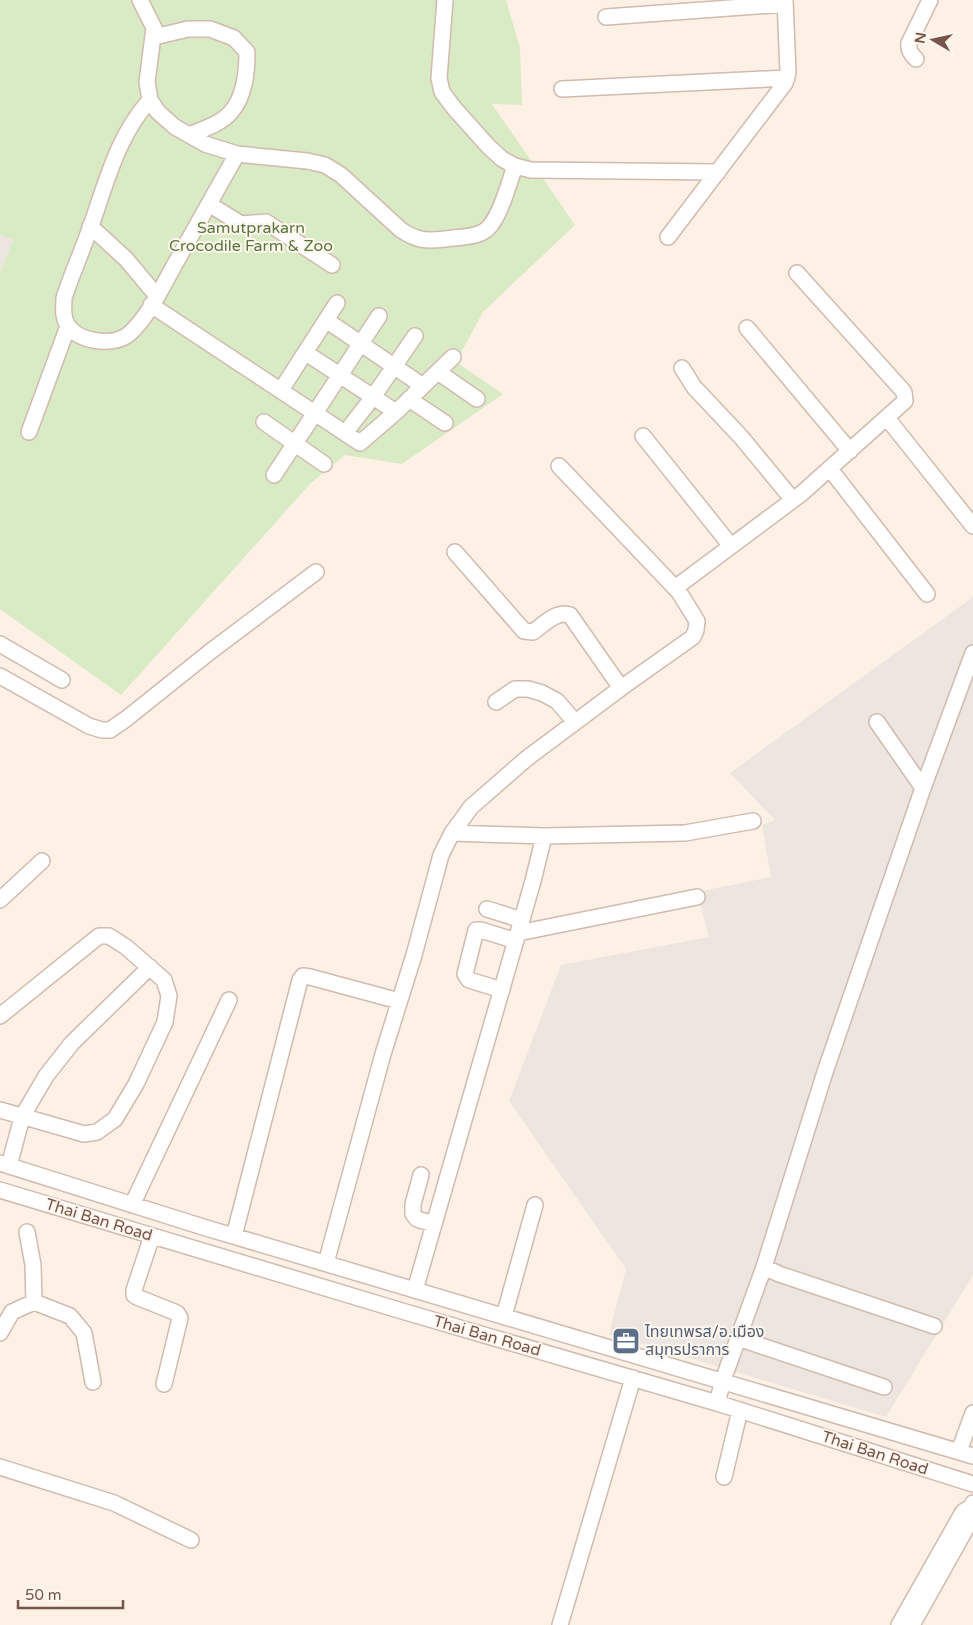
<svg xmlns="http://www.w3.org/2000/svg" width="973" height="1625" font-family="'Varela Round','Noto Sans Thai',sans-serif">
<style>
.industrial{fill:#ede5e0}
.green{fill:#d8ebc4}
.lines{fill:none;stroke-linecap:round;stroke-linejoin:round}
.minor-casing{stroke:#d1baae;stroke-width:18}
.minor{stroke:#fff;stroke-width:15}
.labels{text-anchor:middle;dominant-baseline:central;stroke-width:4;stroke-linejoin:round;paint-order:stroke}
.park-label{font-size:16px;fill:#56773f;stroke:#fff6ed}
.street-label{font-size:16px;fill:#77554a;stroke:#fff6ed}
.service-label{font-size:16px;fill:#4e5e75;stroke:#fff6ed;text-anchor:start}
</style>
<rect width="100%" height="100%" fill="#fdf1e6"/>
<!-- industrial -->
<path class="industrial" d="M0,235l13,5 -13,33z
M973,597v678l-87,142 -277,-83 17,-65 -117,-168 52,-136 148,-28 -12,-45 74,-15 -9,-52 13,-5 -45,-47z"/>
<!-- green -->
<path class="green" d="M0,0h506l14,48 2,57 -30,-1 83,121 -92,87 -27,50 47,32 -101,70 -57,-9 -35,29 -189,211 -121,-86v-336l13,-33 -13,-5z"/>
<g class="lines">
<defs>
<path id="minor" d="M140,0l14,28 -7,54 3,18 8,12 17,15 30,17 32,10 70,7 18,4 16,10 60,55c17,11 24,11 44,9 13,-2 27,-1 38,-7 16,-8 26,-50 32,-66
M445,0l-6,78 3,14 12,16 34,38 14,13 13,7 16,4 187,2
M606,17l179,-13
M154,37l34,-8h22l24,9 13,14c0,20 -2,44 -16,60 -10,12 -28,17 -42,23
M916,59c-5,-5 -8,-9 -7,-16l21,-43
M562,89l225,-11
M150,100c-34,37 -45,88 -62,134 -8,22 -17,42 -24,64 0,9 -2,18 3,26 10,18 46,23 62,10 20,-18 33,-47 46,-70 21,-37 41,-73 62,-110
M209,204l32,20 25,-2 66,43
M90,226l36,33 31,37
M668,237l117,-154 3,-11 -3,-72
M151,305l209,138 36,-31 57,-55
M326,320l97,66
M747,328l103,123
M306,353l90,59
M682,368l12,19 47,50 52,63
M438,372l39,27
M281,390l56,-87
M409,399l36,24
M887,418l86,108
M264,422l60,42
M29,432l39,-106
M345,433l28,-36 42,-61
M643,436l88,110
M830,469l97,125
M274,475l105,-159
M455,552l69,79 9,1c10,-7 24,-22 37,-17l51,73
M675,588l126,-94 104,-93 -1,-9 -107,-119
M0,644l62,36
M0,676l89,50 13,4h8l16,-11 85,-68 105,-79
M496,702l19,-13h13l14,4 15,8 18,21
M877,722l46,66
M452,833l92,3 141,-3 68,-12
M0,900l42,-39
M487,909l35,11
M518,933l179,-36
M502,990l-33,-10 -4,-6 11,-44h5l35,11
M0,1016l99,-80h10l17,11 38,33 5,16 -4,26 -29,62 -21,35 -18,13 -13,2 -84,-24
M0,1163l203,64 770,229
M9,1166l13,-49 24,-41 26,-33 78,-76
M421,1175l-8,29v10l4,5 17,5
M0,1190l402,121 315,92 256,81
M132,1205l97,-205
M27,1232l6,33 1,37
M152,1236l-18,54v5l3,2 40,16 3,5 -16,66
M234,1236l66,-256 3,-4 7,1 89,24
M326,1263l57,-209 31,-99 27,-100 11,-22 19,-26 55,-48 95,-71 72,-51 3,-7 1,-9 -18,-29 -120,-126
M764,1267l61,-195 98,-284 50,-135
M415,1290l118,-409 11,-45
M504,1316l31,-111
M0,1333l12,-21 22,-10 36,14 14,17 9,49
M738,1338l146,49
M717,1403l6,-23 41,-113 15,7 155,52
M959,1451l14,-38
M0,1467l114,36 77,37
M724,1477l16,-67
M560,1625l73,-247
M899,1625l64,-113 9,-6
M912,1625l60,-107 1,-15"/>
</defs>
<!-- minor casing -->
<use href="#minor" class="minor-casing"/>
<!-- minor -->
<use href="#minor" class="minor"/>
</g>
<!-- icons -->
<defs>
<symbol id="office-square" viewBox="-11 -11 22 22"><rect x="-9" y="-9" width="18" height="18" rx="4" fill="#5c6f8a" stroke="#fff6ed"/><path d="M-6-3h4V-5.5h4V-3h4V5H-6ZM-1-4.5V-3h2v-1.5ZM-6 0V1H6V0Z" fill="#fff"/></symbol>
</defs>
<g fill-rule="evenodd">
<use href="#office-square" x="610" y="1325" width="32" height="32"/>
</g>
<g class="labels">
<!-- park labels -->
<g class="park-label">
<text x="251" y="228">Samutprakarn<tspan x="251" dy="18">Crocodile Farm &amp; Zoo</tspan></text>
</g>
<!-- street labels -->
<g class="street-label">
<text transform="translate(99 1220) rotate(17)">Thai Ban Road</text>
<text transform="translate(487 1336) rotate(16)">Thai Ban Road</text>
<text transform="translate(875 1453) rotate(18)">Thai Ban Road</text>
</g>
<!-- service labels -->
<g class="service-label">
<text x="645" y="1332">ไทยเทพรส/อ.เมือง<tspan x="645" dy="18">สมุทรปราการ</tspan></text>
</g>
</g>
<!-- north arrow -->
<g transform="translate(933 40) rotate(279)" stroke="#fff6ed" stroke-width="4" paint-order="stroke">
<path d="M0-4L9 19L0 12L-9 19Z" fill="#77554a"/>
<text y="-8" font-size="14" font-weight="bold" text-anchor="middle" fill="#77554a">N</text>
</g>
<!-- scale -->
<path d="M18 1600v8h105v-8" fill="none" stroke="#77554a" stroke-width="2.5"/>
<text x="25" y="1600" font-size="15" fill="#77554a" stroke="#fff6ed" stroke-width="4" paint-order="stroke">50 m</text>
</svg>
